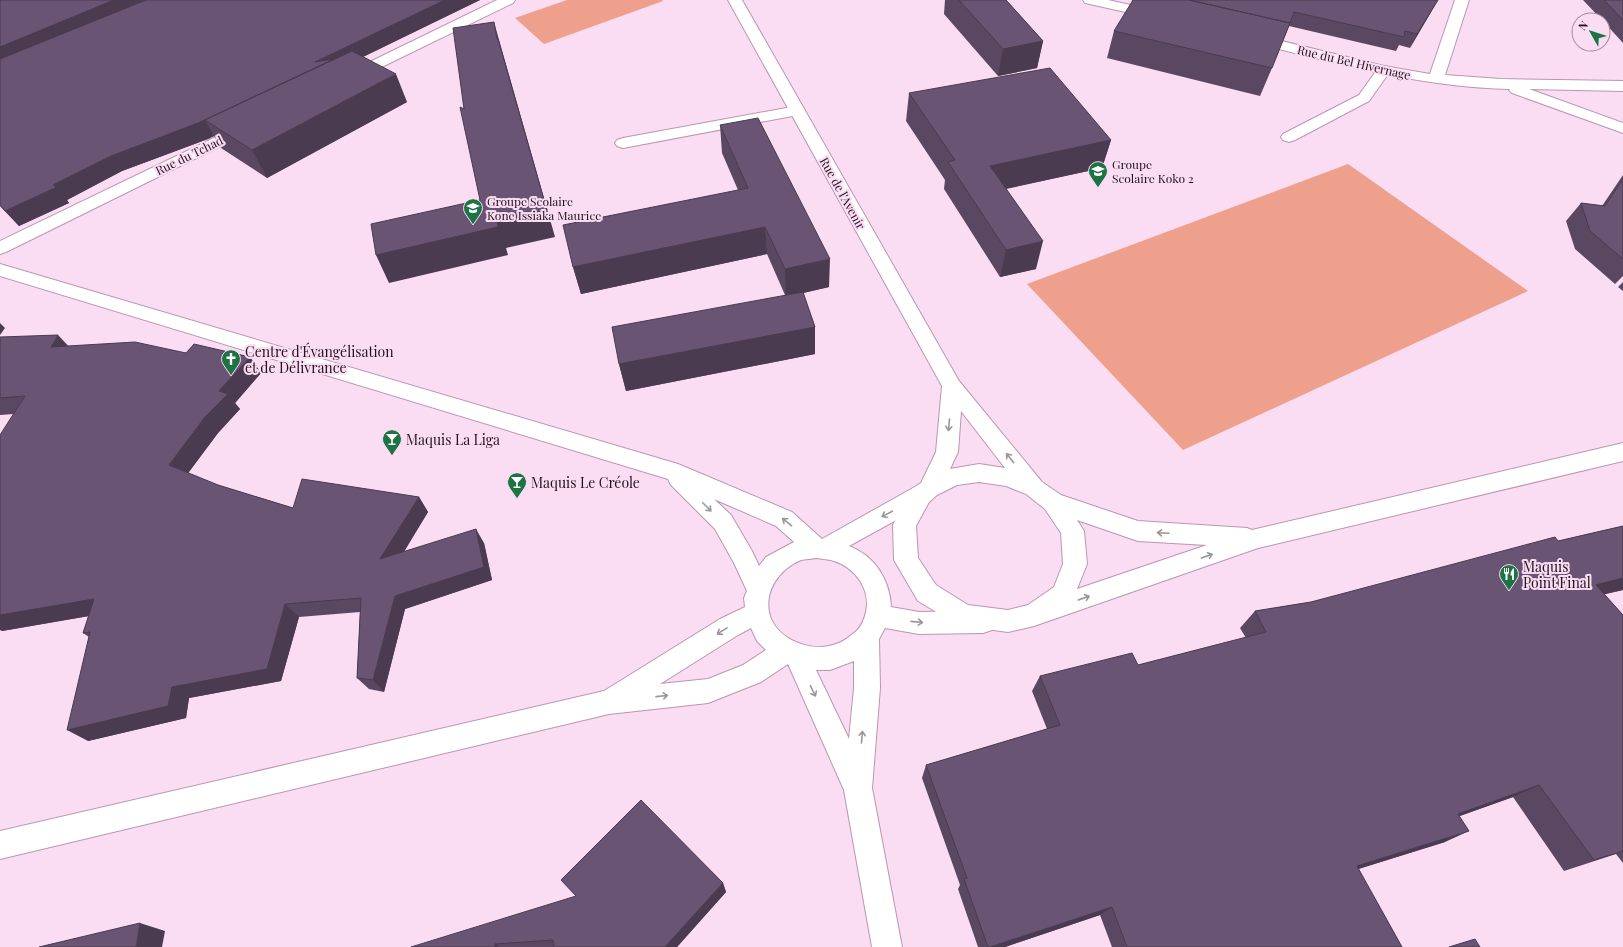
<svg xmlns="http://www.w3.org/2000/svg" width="1623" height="947" font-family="'Playfair Display',serif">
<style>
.green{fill:#efa08c}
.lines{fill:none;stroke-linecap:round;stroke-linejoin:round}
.lane-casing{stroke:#ba96b1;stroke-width:2}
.street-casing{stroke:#ba96b1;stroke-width:2}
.secondary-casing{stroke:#ba96b1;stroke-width:2}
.lane{fill:#fff;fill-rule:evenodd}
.street{fill:#fff;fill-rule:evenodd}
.secondary{fill:#fff;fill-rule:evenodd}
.wall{fill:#5a4863}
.shaded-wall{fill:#4a3b50}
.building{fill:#695473;stroke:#4a3b50}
.oneway{stroke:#9b9599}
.labels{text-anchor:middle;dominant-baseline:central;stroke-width:4;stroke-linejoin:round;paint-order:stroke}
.far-street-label{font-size:12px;fill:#20131d;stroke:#fadcf3}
.far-poi-label{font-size:12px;fill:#20131d;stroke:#fadcf3;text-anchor:start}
.poi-label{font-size:14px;fill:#20131d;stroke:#fadcf3;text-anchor:start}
</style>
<rect width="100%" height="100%" fill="#fadcf3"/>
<!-- green -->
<path class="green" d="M567,0h95l1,1 -119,43 -29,-26z
M1348,164l180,127 -345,159 -156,-166z"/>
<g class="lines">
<defs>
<path id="lane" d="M1384,66l5,1 2,3 -22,31 -74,39 -6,2 -6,-2 -2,-3 2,-3 76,-39 20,-28z
M797,106l6,2 2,3 -2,3 -180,34 -6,-2 -2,-3 2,-3 6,-2z"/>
<path id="street" d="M497,0h18l-2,3 -158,77 -5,1 -5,-1 -2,-3 2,-3z
M1083,0h25l54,12 2,3 -2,3 -5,1 -72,-16z
M1455,0h14l-24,75 56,4 122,2v10l-94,-2 94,34v10l-111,-40 -3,-3 1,-1c-89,-2 -176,-26 -262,-48l-2,-3 2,-3 5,-1 131,32 46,8z
M245,123l6,2 2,3 -2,3 -245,121 -6,2v-13z
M0,264l678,200 114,48 30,27 91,-51 8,-2 8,2 3,7 -3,7 -80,44c26,10 41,34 42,61l28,5 64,-1 9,3 3,8 -3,8 -9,3 -64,1 -34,-6 -6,11 1,49 -8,100 30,159h-30l-28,-157 -56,-126 -27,18 -53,21 -99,11 -609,145v-28l604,-140 116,-72 25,-12 -1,-9 3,-7 -13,-28 -19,-34 -44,-44 -3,-6 -668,-203zM714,499l62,27 18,16 -28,15 -7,9 -7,-15 -21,-36zM816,558c6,1 12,1 18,3 22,7 37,29 32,51 -2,8 -5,16 -12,21 -6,5 -13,10 -21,12 -22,7 -55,-5 -63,-29 -7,-24 9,-47 31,-56 4,-1 10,-1 15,-2zM751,628l6,13 9,9 -23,15 -35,14 -48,5 78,-49zM854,661v27l-5,51 -33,-69h14z"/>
<path id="secondary" d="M728,0h14l217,381 83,101 19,13 77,26 109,7 5,2 371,-87v18l-365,87 -224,78 -26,6 -44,-6 -9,-3 -37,-22 -24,-41 -1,-35 20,-37 8,-5 15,-31 6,-66zM961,411l44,57 -26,-4 -29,5 8,-17zM979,482l27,4 20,8 19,15 16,24 2,31 -9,23 -26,18 -20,5 -40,-5 -32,-20 -18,-27 -2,-32 13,-24 8,-7 20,-10zM1077,520l61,21 69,4 -130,44 10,-25 -3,-33z"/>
</defs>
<!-- lane casing -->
<use href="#lane" class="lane-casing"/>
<!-- street casing -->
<use href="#street" class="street-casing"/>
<!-- secondary casing -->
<use href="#secondary" class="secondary-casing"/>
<!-- lane -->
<use href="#lane" class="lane"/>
<!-- street -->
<use href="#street" class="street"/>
<!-- secondary -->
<use href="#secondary" class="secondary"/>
</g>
<!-- wall -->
<path class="wall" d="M0,0h480l-117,57 44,45 -140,76 -46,-30 -7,-12 -6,3 -86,32 -55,29 2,3 -50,23 -19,-20z
M945,0h61l37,41 -6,27 -39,8 -54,-62z
M1133,0h305l-28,48 -11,-3 -3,6 -107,-25 -17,42 -12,28 -153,-38 7,-27z
M1583,0h40v43l-20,-22v-1h-1z
M909,93l202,47 -9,28 -96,21 30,80 -36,8 -56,-88 1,-9 -39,-59z
M720,125l109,162 -26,6 12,34v27l-189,37 -7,-27 166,-69 -18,-41 -186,40 -8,-27 165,-77 -16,-37z
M1623,175v101l-8,8 -40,-35 -9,-28 15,-18 21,3z
M1623,282v9l-5,-4z
M0,337l69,9 181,11 11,16 -26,30 5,6 -22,24 -30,40 30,12 75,23 126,-11 9,15 -24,40 80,-9 8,37 -87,29 -21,83 -15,-3 -12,-11 3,-66 -61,5 -18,64 -92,17 -3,20 -98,23 1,-104 -6,-4 6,-17 -87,15 12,-217 -14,1z
M1623,526v64l-19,4 19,21v248l-7,-9 -52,17 -51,-74 -53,19 -15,26 -87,27 44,78h-290l-12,-32 -95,32h-27l-20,-58 2,-4 -38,-107 4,-13 121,-36 -15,-38 8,-15 98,-11 108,-27 -6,-10 15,-17 56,-9 247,-61z
M723,883l3,9 -49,55h-266z"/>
<!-- shaded-wall -->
<path class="shaded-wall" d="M114,0h45l-159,66v-19z
M445,0h35l-142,69 -23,-7z
M1438,0l-28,48 7,-14z
M494,22l61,215 -49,11 2,7 -119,28 -13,-28 121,-35v-181z
M1043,41l-6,27 -39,8 5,-27z
M396,74l11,28 -140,76 -15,-28z
M205,120l9,16 -6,3 -86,32 -55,29 2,3 -50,23 -14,-15 48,-26 58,-29z
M1111,140l-9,28 -117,25 5,-27z
M765,227l2,27 -186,40 -8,-27z
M1043,241l-7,28 -36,8 6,-27z
M830,259l-1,28 -43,10 -1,-28z
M0,323l5,5 -5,7z
M815,327v27l-189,37 -7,-27z
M58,335l15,16 -22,-4z
M250,357l11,16 -26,30 5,6 -22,24 -35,47 -14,-15 50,-74z
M419,497l9,15 -37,60 -11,-13z
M476,529l8,14 8,37 -87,29 -21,83 -11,-12 22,-84z
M1623,578v12l-51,12 24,-17z
M94,599l18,13 -110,19 -2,-1v-15z
M285,604l14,13 -18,64 -92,17 -3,20 -98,23 -21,-11 105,-43z
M1539,785l-26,12 -79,28 24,-11z
M1469,831l-24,11 -109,34 21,-10z
M723,883l3,9 -49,55h-12z
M1112,907l-12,8 -95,32h-15z
M140,923l25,8 -3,16h-26z
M495,944l4,3h-4z"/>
<!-- building -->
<path class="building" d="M0,0h114l-114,47z
M146,0h299l-130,62 19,-3 -136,64 -87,33 -58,29 4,2 -52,24 -5,-6v-146z
M959,0h47l37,41 -40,8z
M1133,0h56l101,23 -18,45 -158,-37z
M1189,0h249l-21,34 -12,-3 -1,6 -110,-25 -4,11z
M1604,0h19v20z
M494,22l3,17h1l49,171 -50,10 1,7 -122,28 -5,-31 109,-24 -20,-93 4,2 -11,-81z
M352,51l44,23 -144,76 -47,-30z
M1050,68l61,72 -121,26 53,75 -37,9 -58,-88 7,-2 -46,-67z
M758,118l72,141 -45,10 -20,-42 -192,40 -10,-42 185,-37 -28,-63z
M1623,179v80l-33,-28 -9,-28 24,3z
M803,292l12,35 -196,37 -7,-37z
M58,335l-7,12 84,-5 51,11 8,-9 56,13 -31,34 9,3 -23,23 -36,48 49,20 75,23 9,-29 117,18 -39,62 96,-30 8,38 -89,29 -22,84 -16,-2 4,-80 -76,6 -18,65 -95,18 -4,19 -101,24 23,-98 -7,1 11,-34 -94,16v-180l25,-39 -25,2v-61z
M1623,526v52l-27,7 27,30v236l-29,9 -55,-75 -81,29 11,17 -112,35 45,81h-275l-15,-40 -122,40h-2l-24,-68 3,-1 -41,-113 134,-40 -20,-49 92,-23 6,12 128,-33 -11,-21 56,-9 244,-65 3,4z
M641,800l82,83 -58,64h-111l-1,-7 -58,4v3h-84l165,-51 -15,-16z
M140,923l-4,24h-97z
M1475,939l5,8h-31z"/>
<!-- one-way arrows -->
<defs><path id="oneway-shaft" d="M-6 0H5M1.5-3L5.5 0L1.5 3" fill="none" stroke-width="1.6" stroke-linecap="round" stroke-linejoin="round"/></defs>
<g class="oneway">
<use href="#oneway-shaft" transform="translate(949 425) rotate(95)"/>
<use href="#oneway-shaft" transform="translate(1010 458) rotate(-129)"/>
<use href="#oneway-shaft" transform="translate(707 507) rotate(45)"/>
<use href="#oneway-shaft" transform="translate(887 514) rotate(152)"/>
<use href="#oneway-shaft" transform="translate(787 522) rotate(-141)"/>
<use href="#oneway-shaft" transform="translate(1163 533) rotate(-177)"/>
<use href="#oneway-shaft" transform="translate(1207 556) rotate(-19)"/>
<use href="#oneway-shaft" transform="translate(1084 598) rotate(-19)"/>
<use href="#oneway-shaft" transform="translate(917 622) rotate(6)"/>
<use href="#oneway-shaft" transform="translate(722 631) rotate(148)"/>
<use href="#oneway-shaft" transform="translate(813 691) rotate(64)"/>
<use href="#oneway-shaft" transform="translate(662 696) rotate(-6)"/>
<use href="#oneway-shaft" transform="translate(862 737) rotate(-85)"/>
</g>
<!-- icons -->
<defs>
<symbol id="school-pin" viewBox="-11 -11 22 30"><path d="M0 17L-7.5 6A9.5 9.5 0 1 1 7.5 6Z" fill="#1e7345" stroke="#fadcf3"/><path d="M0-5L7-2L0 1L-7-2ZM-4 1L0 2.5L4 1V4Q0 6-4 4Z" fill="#fff"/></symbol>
<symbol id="church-pin" viewBox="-11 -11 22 30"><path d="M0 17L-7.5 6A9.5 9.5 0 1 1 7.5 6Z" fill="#1e7345" stroke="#fadcf3"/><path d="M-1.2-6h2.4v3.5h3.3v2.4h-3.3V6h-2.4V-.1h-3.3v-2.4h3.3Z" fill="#fff"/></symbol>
<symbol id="bar-pin" viewBox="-11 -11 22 30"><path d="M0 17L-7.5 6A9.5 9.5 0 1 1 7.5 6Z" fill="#1e7345" stroke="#fadcf3"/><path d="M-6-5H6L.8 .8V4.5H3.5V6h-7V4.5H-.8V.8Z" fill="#fff"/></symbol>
<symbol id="restaurant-pin" viewBox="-11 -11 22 30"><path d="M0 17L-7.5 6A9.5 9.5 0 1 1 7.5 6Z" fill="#1e7345" stroke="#fadcf3"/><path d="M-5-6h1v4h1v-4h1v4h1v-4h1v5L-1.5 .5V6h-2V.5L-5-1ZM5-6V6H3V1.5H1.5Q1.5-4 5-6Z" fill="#fff"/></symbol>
</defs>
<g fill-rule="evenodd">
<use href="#school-pin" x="1087" y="160" width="22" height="30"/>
<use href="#school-pin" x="462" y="197" width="22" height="30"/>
<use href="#church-pin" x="220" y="348" width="22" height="30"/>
<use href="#bar-pin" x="381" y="428" width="22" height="30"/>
<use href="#bar-pin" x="506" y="471" width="22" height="30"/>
<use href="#restaurant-pin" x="1498" y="563" width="22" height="30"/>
</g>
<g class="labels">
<!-- far-street labels -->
<g class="far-street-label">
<text transform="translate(1354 62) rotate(13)">Rue du Bel Hivernage</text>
<text transform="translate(189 155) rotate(-26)">Rue du Tchad</text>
<text transform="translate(843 193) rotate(61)">Rue de l'Avenir</text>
</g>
<!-- far-poi labels -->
<g class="far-poi-label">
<text x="1112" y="164">Groupe<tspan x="1112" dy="14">Scolaire Koko 2</tspan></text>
<text x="487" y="201">Groupe Scolaire<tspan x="487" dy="14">Kone Issiaka Maurice</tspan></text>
</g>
<!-- poi labels -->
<g class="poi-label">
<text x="245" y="351">Centre d'Évangélisation<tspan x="245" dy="16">et de Délivrance</tspan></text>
<text x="406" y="439">Maquis La Liga</text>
<text x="531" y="482">Maquis Le Créole</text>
<text x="1523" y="566">Maquis<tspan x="1523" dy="16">Point Final</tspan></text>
</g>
</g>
<!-- north arrow -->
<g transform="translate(1591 32) rotate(309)"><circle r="19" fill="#fadcf3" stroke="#a38c9d"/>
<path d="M0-3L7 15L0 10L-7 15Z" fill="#1e7345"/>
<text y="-6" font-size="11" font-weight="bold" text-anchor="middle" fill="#20131d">N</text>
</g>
</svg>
